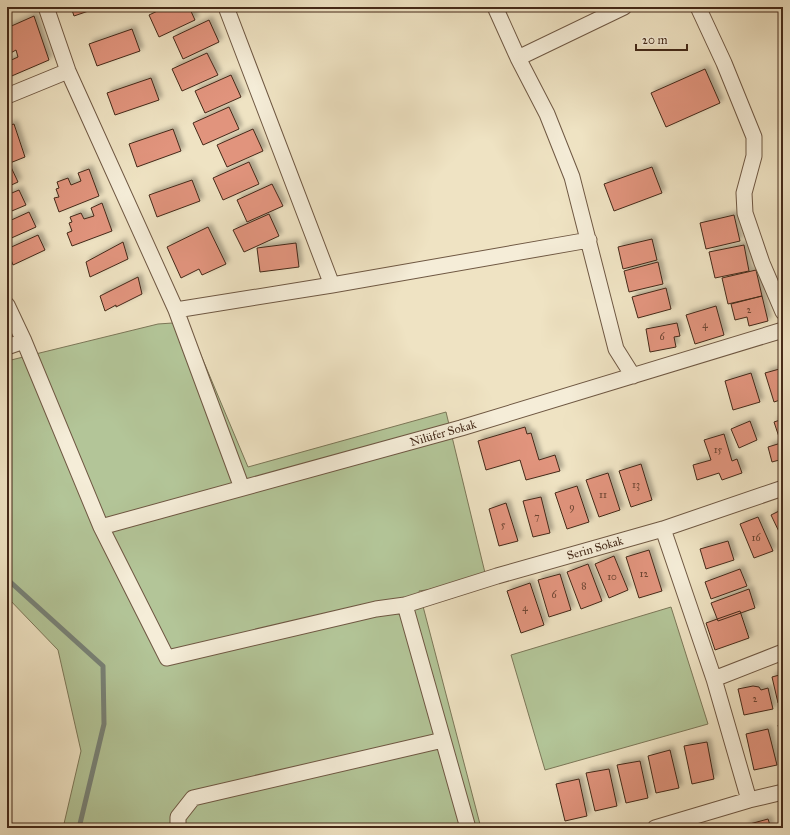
<svg xmlns="http://www.w3.org/2000/svg" width="790" height="835" font-family="'IM FELL Great Primer',serif">
<style>
.green{fill:#b3c598;stroke:#7c7758}
.lines{fill:none;stroke-linecap:round;stroke-linejoin:round}
.stream{stroke:#788277;stroke-width:5}
.building{fill:#e1947d;stroke:#442918;filter:url(#shadow)}
.street-casing{stroke:#6f5843;stroke-width:17}
.street{stroke:#f5edd8;stroke-width:15}
.labels{text-anchor:middle;dominant-baseline:central;stroke-width:4;stroke-linejoin:round;paint-order:stroke}
.number-label{font-size:10px;fill:#6b4431}
.street-label{font-size:12px;fill:#442918;stroke:#f5edd8}
</style>
<defs>
<filter id="shadow"><feDropShadow dx="3.5" dy="-3.5" stdDeviation="2" flood-color="#0004"/></filter>
</defs>
<rect width="100%" height="100%" fill="#efe3c3"/>
<filter id="stains"><feTurbulence type="fractalNoise" baseFrequency=".005" numOctaves="4"/><feColorMatrix values="0 0 0 0 .2 0 0 0 0 .09 0 0 0 0 .02 0 0 0 .5 -.17"/></filter>
<radialGradient id="worn" r=".72"><stop offset=".6" stop-color="#630" stop-opacity="0"/><stop offset="1" stop-color="#630" stop-opacity=".3"/></radialGradient>
<!-- green -->
<path class="green" d="M187,322l61,145 198,-55 41,169 -68,10 62,237h-418l18,-77 -23,-101 -51,-53v-236l151,-37z
M671,607l37,117 -163,46 -34,-115z"/>
<g class="lines">
<!-- stream -->
<path class="stream" d="M7,579l96,87 1,58 -25,104"/>
</g>
<!-- building -->
<path class="building" d="M71,7h29l-26,9z
M166,7h23l6,13 -36,17 -10,-22z
M34,16l15,44 -42,18v-16l11,-5 -2,-7 -9,5v-27z
M209,20l10,22 -36,17 -10,-22z
M132,29l8,22 -43,15 -8,-22z
M207,53l11,22 -36,16 -10,-22z
M705,69l15,34 -54,24 -15,-34z
M231,75l10,22 -36,16 -10,-22z
M151,78l8,22 -44,15 -8,-22z
M229,107l10,22 -36,16 -10,-22z
M14,124l11,33 -15,6 -3,-8v-29z
M173,129l8,22 -44,16 -8,-23z
M253,129l10,22 -36,16 -10,-22z
M249,162l10,22 -36,16 -10,-22z
M11,167l7,15 -11,5v-18z
M652,167l10,26 -48,18 -10,-27z
M89,169l10,27 -40,16 -5,-14 5,-1 -3,-8 3,-1 -2,-6 11,-4 3,7 10,-4 -3,-8z
M192,180l8,21 -43,16 -8,-22z
M272,184l11,22 -36,16 -10,-22z
M19,190l7,15 -19,8v-18z
M102,203l10,28 -40,15 -5,-13 5,-2 -3,-8 3,-1 -2,-5 11,-4 3,6 10,-3 -3,-8z
M29,212l7,15 -29,13v-18z
M269,214l10,22 -35,16 -11,-22z
M734,215l6,26 -34,8 -6,-26z
M208,227l18,37 -24,11 -3,-6 -18,9 -14,-31z
M38,235l7,15 -32,15 -6,-16z
M652,239l5,21 -34,9 -5,-22z
M123,242l5,17 -38,18 -4,-15z
M296,243l3,24 -39,5 -3,-24z
M744,245l5,26 -34,7 -6,-26z
M658,262l5,22 -34,8 -5,-21z
M756,270l6,26 -34,8 -6,-26z
M138,277l4,17 -26,13v-2l-11,6 -5,-15z
M666,288l5,21 -33,9 -6,-21z
M762,296l6,25 -19,5 -2,-9 -12,3 -4,-16z
M716,306l8,29 -29,9 -9,-29z
M677,323l3,13 -6,1 2,10 -26,5 -4,-23z
M783,368v31l-9,3 -9,-29z
M751,373l9,29 -27,8 -8,-29z
M783,419v40l-11,3 -4,-15 13,-4 -7,-21z
M750,421l7,19 -18,8 -8,-19z
M525,427l2,7 4,-1 8,27 16,-5 5,16 -34,9 -6,-20 -34,10 -8,-29z
M724,434l8,27 5,-2 5,14 -20,7 -3,-7 -22,7 -4,-15 18,-5 -7,-20z
M641,464l11,36 -21,7 -12,-36z
M608,473l12,37 -21,7 -13,-37z
M577,486l12,36 -22,7 -12,-36z
M541,497l9,36 -17,4 -10,-36z
M506,503l12,38 -19,5 -10,-37z
M783,509v31l-12,-25z
M758,517l15,34 -19,7 -14,-34z
M728,541l6,19 -28,9 -6,-20z
M649,550l13,41 -23,7 -13,-41z
M614,556l14,34 -19,8 -14,-34z
M588,564l14,37 -21,8 -14,-37z
M740,569l7,17 -36,13 -6,-17z
M560,574l11,36 -22,7 -11,-37z
M530,583l14,42 -23,8 -14,-42z
M749,589l6,19 -37,13 -7,-18z
M740,611l9,27 -34,12 -9,-27z
M783,674v28l-5,1 -6,-26z
M753,686l6,1 2,3 7,-2 5,21 -29,6 -6,-26z
M783,724v23l-5,-22z
M768,729l9,36 -23,5 -8,-36z
M707,742l7,37 -22,5 -8,-38z
M670,750l9,38 -23,5 -8,-37z
M640,761l8,37 -22,5 -9,-38z
M609,769l8,37 -22,5 -9,-38z
M579,779l8,37 -22,5 -9,-37z
M768,819l3,9h-24l-1,-3z"/>
<g class="lines">
<defs>
<path id="street" d="M46,7l22,64 108,239 66,178
M226,7l106,278
M495,7l23,51 29,56 25,63 44,172 17,27
M698,7l26,56 30,74v19l-10,37 1,20 17,50 21,49
M518,58l106,-51
M7,96l61,-25
M7,305l17,36 77,186 66,131 209,-49 29,-4 92,-29 166,-47 120,-41
M176,310l156,-25 257,-45
M7,347l17,-6
M101,527l360,-99 322,-98
M663,529l51,150 35,121
M405,605l63,223
M714,679l69,-27
M178,828v-11l15,-19 250,-58
M655,828l94,-28 34,-8"/>
</defs>
<!-- street casing -->
<use href="#street" class="street-casing"/>
<!-- street -->
<use href="#street" class="street"/>
</g>
<g class="labels">
<!-- number labels -->
<g class="number-label">
<text x="749" y="310">2</text>
<text x="705" y="325">4</text>
<text x="662" y="337">6</text>
<text x="718" y="450">15</text>
<text x="636" y="485">13</text>
<text x="603" y="495">11</text>
<text x="572" y="507">9</text>
<text x="537" y="517">7</text>
<text x="503" y="525">5</text>
<text x="756" y="538">16</text>
<text x="644" y="574">12</text>
<text x="612" y="577">10</text>
<text x="584" y="586">8</text>
<text x="554" y="595">6</text>
<text x="525" y="608">4</text>
<text x="755" y="699">2</text>
</g>
<!-- street labels -->
<g class="street-label">
<text transform="translate(443 433) rotate(-16)">Nilüfer Sokak</text>
<text transform="translate(595 548) rotate(-16)">Serin Sokak</text>
</g>
</g>
<!-- margin -->
<rect width="790" height="835" fill="none" stroke="#efe3c3" stroke-width="24"/>
<rect x="8" y="8" width="774" height="819" fill="none" stroke="#442918" stroke-width="2"/>
<rect x="12" y="12" width="766" height="811" fill="none" stroke="#442918"/>
<!-- scale -->
<path d="M636 44v6h51v-6" fill="none" stroke="#442918" stroke-width="2"/>
<text x="642" y="44" font-size="12" fill="#442918" stroke="#f5edd8" stroke-width="3" paint-order="stroke">20 m</text>
<rect width="100%" height="100%" filter="url(#stains)"/>
<rect width="100%" height="100%" fill="url(#worn)"/>
</svg>
